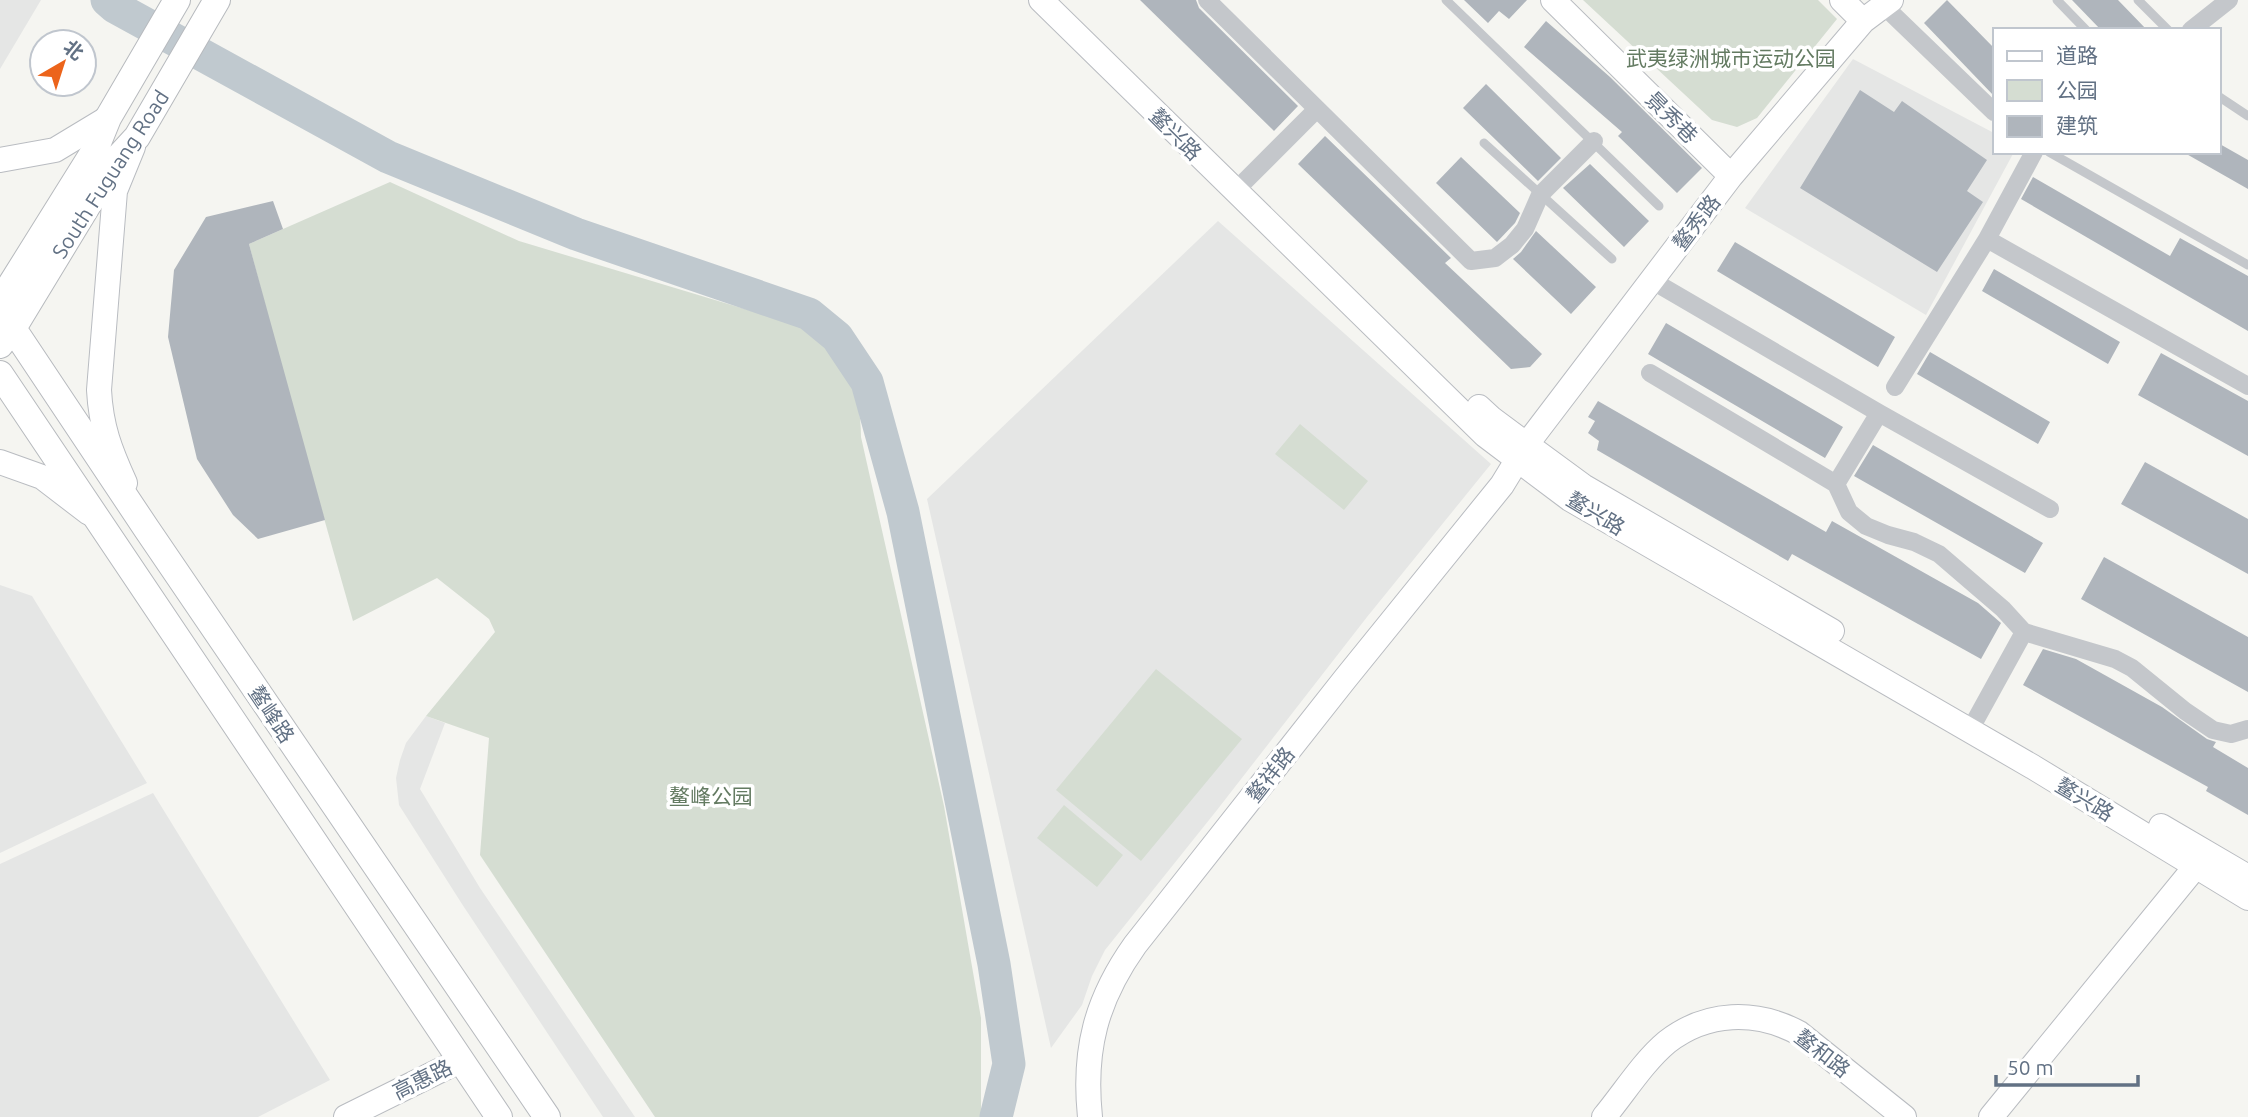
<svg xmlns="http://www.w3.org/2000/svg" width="2248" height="1117" font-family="Ubuntu,'Noto Sans SC',sans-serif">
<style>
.built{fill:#e5e6e5}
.green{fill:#d5ddd2}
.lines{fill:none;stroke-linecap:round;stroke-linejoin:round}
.river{stroke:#c0c9cf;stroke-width:33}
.building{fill:#afb5bc}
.secondary-casing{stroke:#b9bcc1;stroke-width:26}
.primary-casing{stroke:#b7babe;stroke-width:28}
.lane{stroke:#c4c7cb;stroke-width:9}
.street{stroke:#c4c7cb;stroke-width:18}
.secondary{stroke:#fff;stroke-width:24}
.primary{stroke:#fff;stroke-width:26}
.labels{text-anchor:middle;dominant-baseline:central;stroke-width:7;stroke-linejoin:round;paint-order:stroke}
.park-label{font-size:21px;fill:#647b62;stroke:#fff}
.street-label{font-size:21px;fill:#627184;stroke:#fff}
</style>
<rect width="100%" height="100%" fill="#f5f5f1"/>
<!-- built -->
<path class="built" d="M0,0h41l-41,69z
M1853,59l141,74v19h20l-88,163 -181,-107z
M1218,221l273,243 -124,153 -150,193 -112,140 -13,26 -10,29 -31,43 -124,-549z
M0,585l32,11 115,187 -147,70z
M426,716l19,7 -25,66 60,99 155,229h-32l-141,-213 -63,-99 -3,-27 4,-18 6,-17z
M153,793l177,287 -72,37h-258v-253z"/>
<!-- green -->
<path class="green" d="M1583,0h235l19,19 -80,99 -20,9 -25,-7z
M390,182l129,59 282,85c41,29 60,59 60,111l83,369 37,212v99h-326l-175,-262 9,-117 -63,-22 69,-84 -6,-13 -52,-41 -84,43 -68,-241 -36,-136z
M1300,424l68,57 -24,29 -69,-56z
M1156,669l86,70 -101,122 -85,-71z
M1064,805l59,50 -26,32 -60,-49z"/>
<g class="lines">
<!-- river -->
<path class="river" d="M107,0l8,7 273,150 188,77 233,80 28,23 30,45 36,130 91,452 15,100 -13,53"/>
</g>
<!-- building -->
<path class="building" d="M1140,0h56l3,8 99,98 -24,25z
M1464,0h63l-18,19 -10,-8 -11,12z
M1947,0l47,48v48l-70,-73z
M2072,0h46l29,30h-46z
M1546,21l64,56 92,91 -25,25 -59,-57 4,-4 -98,-85z
M1486,84l75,74 -23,23 -75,-73z
M1860,90l34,22 8,-11 85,59 -20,31 16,11 -46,70 -137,-84z
M1325,136l126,122 -6,5 97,91 -12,13 -19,2 -213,-205z
M2218,143l30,17v29l-65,-37h35z
M1461,157l59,56 -5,10 -18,19 -61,-59z
M1590,164l59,57 -25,26 -61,-59z
M2033,177l137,79 10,-18 68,38v55l-227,-132z
M273,201l10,28 -34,15 76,276 -67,19 -25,-24 -36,-56 -29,-122 6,-67 32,-53z
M1536,231l60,56 -25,27 -58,-55 8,-7z
M1735,242l160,95 -17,30 -161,-96z
M1994,269l126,73 -12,22 -126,-73z
M1666,323l177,104 -18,31 -177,-104z
M1930,352l120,70 -12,22 -121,-70z
M2161,353l87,48v55l-110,-61z
M1598,401l228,131 6,-11 146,82 23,20 -20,36 -189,-105 -4,7 -191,-111 2,-9 -11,-8 7,-12 -7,-4z
M1873,445l170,98 -18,30 -171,-97z
M2145,462l103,57v55l-127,-70z
M2104,557l144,80v55l-167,-93z
M2043,649l33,10 86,48 45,32 9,3 -3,5 35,21v47l-42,-24 2,-4 -185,-102z"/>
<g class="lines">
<defs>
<path id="secondary" d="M1041,0l444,435 85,64 463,268 215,131
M1553,0l178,176
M1842,0l21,21
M0,160l55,-10 53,-32
M1479,407l13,12 91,67 249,145
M0,462l42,15 47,36
M125,483c-15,-33 -24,-56 -26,-93l16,-199 18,-44
M2161,826l87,51
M346,1117l115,-57
M1090,1117c-7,-67 6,-117 45,-172l210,-266 157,-194 25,-41 204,-268 132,-155 28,-21
M1604,1117c20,-24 39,-55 63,-75 40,-31 89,-32 132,-9l105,84
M1991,1117l205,-251 7,-15"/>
<path id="primary" d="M0,302l95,-152 13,-32 69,-118
M0,309l146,219 401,589
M0,345l12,-15 102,-168 23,-25 80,-137
M0,374l499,743"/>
</defs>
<!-- secondary casing -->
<use href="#secondary" class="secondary-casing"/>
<!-- primary casing -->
<use href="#primary" class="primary-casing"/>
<!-- lane -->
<path class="lane" d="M1446,0l213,206
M2057,0l29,30
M2138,0l30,30
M2218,96l30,20
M1484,143l128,116
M2049,152l199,113"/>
<!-- street -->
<path class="street" d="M1207,0l264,261 24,-3 17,-13 13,-16 15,-34 54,-54
M1883,5l111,107
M2191,30l38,-30
M1234,192l83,-83
M1987,239l261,147
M1651,280l228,133 171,96
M1650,373l186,111 13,28 17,14 22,9 26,7 25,12 64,55 21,23 91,27 17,9 53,43 28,19 18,4 17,-5
M1895,387l92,-148 47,-87
M1836,484l43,-71
M1970,730l54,-98"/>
<!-- secondary -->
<use href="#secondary" class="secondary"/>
<!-- primary -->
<use href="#primary" class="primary"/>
</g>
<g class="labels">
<!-- park labels -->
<g class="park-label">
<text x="1731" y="58">武夷绿洲城市运动公园</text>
<text x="711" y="796">鳌峰公园</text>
</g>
<!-- street labels -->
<g class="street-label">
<text transform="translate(1672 117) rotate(45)">景秀巷</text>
<text transform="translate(1176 134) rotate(45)">鳌兴路</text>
<text transform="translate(110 174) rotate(-57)">South Fuguang Road</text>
<text transform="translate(1696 222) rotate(-53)">鳌秀路</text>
<text transform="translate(1596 513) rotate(31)">鳌兴路</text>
<text transform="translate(272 714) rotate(56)">鳌峰路</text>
<text transform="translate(1270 774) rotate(-52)">鳌祥路</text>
<text transform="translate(2085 799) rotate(31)">鳌兴路</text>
<text transform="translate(1823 1053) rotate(38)">鳌和路</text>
<text transform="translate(422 1079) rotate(-26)">高惠路</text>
</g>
</g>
<!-- legend -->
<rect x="1993" y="28" width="228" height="126" fill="#ffffff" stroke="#c0c6ce" stroke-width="2"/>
<rect x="2007" y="51" width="35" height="10" fill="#ffffff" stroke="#c0c6ce" stroke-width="2"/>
<text x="2056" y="63" font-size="21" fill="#627184">道路</text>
<rect x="2007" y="80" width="35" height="21" fill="#d5ddd2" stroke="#c0c6ce" stroke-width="2"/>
<text x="2056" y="98" font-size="21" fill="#627184">公园</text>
<rect x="2007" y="116" width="35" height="21" fill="#afb5bc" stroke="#c0c6ce" stroke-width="2"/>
<text x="2056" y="133" font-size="21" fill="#627184">建筑</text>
<!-- north arrow -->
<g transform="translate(63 63) rotate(39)"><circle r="33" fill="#ffffff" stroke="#c0c6ce" stroke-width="2"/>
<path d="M0-5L12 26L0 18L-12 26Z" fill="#ec641b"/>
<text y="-10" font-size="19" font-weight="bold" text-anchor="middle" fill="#627184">北</text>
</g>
<!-- scale -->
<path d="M1996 1075v10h142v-10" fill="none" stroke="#627184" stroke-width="3.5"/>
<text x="2007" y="1075" font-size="21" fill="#627184" stroke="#ffffff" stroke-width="5" paint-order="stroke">50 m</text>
</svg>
